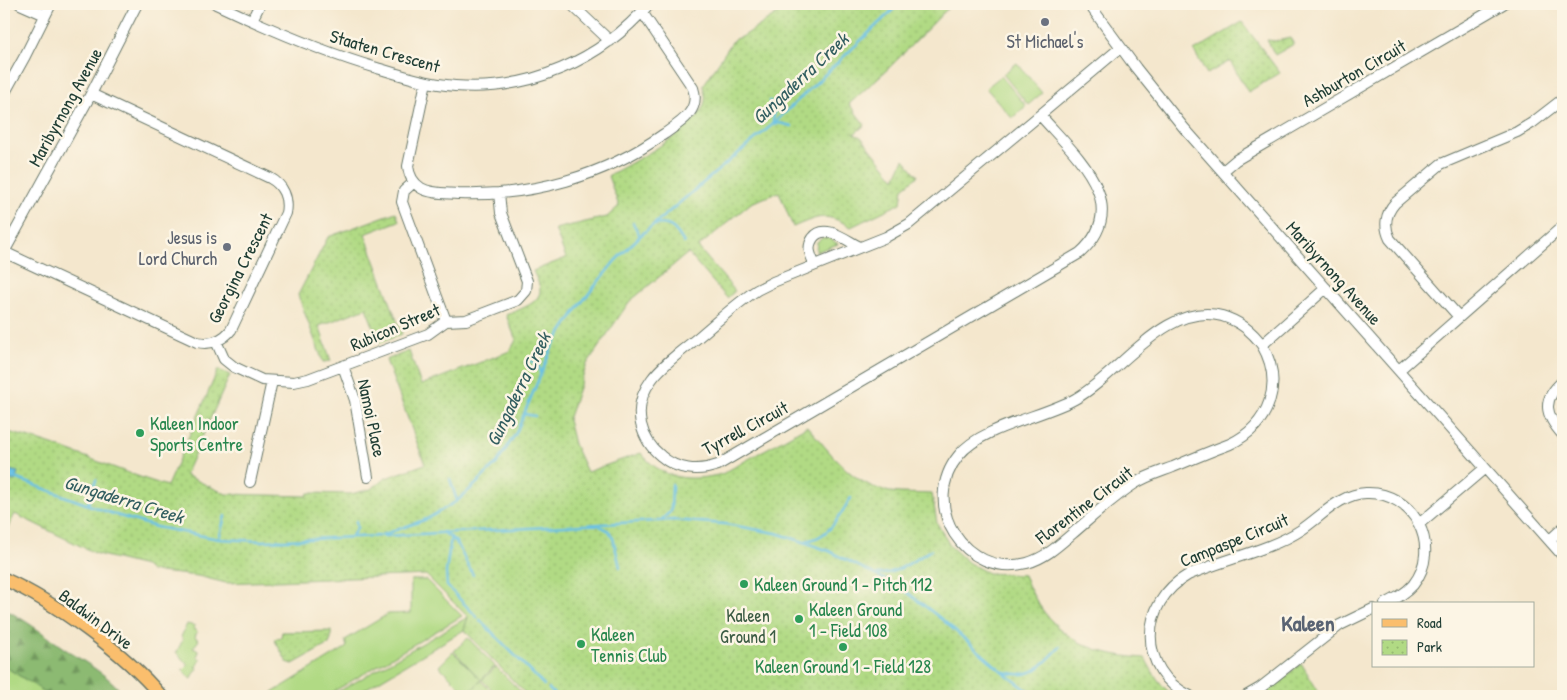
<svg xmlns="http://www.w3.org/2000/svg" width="1567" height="700" font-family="'Patrick Hand',sans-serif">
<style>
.green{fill:#b1da84;stroke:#688c5c}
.forest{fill:url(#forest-firs);stroke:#567c53}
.park{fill:url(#park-dots);stroke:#688c5c}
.water{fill:#69c1e6;stroke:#447f8d}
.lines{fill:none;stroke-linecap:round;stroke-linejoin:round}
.stream{stroke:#69c1e6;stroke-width:2.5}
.minor-casing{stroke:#6a786a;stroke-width:12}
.major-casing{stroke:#6a786a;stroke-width:15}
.minor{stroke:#fff;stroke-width:10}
.major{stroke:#fabe6d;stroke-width:12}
.worship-dot{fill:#6b7280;stroke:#fcf5e5;stroke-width:2}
.leisure-dot{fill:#2e9e5b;stroke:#fcf5e5;stroke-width:2}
.labels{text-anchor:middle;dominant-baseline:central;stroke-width:5;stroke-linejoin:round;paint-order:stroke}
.worship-label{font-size:18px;fill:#5b616d;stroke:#fcf5e5}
.street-label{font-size:18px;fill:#1f3d34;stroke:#fcf5e5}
.leisure-label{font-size:18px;fill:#27864d;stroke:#fcf5e5;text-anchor:start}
.park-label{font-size:18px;fill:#3c5c44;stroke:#fcf5e5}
.water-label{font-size:19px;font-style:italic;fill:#325e60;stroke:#fcf5e5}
.district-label{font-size:22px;font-weight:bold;fill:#596373;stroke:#fcf5e5}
</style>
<defs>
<pattern id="forest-firs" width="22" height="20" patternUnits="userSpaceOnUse" patternTransform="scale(1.25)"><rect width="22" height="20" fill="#8cba72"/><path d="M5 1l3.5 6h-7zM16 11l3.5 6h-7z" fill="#72985e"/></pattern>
<pattern id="park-dots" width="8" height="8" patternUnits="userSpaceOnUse" patternTransform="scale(1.25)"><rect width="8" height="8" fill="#b1da84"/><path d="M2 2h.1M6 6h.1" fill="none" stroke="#98bc73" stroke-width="1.8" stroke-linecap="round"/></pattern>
</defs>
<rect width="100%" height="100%" fill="#fcf5e5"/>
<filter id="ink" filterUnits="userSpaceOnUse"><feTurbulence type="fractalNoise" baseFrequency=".02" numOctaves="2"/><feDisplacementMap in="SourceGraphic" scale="10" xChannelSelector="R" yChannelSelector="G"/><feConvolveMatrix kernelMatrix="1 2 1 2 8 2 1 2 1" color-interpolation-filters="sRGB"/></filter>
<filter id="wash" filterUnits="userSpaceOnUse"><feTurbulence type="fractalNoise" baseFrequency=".0096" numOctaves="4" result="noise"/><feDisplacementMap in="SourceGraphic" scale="20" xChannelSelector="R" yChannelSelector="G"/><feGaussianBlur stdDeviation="1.12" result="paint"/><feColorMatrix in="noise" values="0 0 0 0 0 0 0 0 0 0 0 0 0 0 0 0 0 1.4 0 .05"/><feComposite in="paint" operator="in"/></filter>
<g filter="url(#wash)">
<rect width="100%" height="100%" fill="#f4e7cd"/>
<!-- green -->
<path class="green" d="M1017,63l25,30 -14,12 -25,-31z
M1001,76l25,30 -14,12 -26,-30z
M822,238h7l9,6 -22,8 1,-10z
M411,580h15l36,36 -136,80h-59l80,-49 -2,-7 43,-26 23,-1z
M468,617l-4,13 -97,58 -14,8h-22z
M187,624l8,2 -2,3 4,2 -2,6 4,3 -6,8 6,3 -2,6 4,2 -4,8 -2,-1 2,3 -6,10 -8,-9 5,-5 -13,-14 2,1 6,-13 -2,-2z
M468,638l27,28 -14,14 -27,-29z
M453,652l28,28 -10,11 10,-10 15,15h-27l-30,-30z
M4,666l47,30h-47z
M496,667l28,28 -1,1h-25l-16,-16z"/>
<!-- forest -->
<path class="forest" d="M4,609c22,11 41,26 61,40 21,14 45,27 60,47h-74l-47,-30z"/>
<!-- park -->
<path class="park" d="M811,4h141l-62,63 -41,37 16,21 -11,9 7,3 34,42 9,-20 14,17 -15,12 -2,15 -50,24c-26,-15 -31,-11 -58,0l-14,-35 -28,11 -53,44 37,44 -8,7 -39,-45 -59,49 -42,62 -19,56 6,24 13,28 54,-19c21,27 49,29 81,21l85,-48c24,27 45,59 83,66 13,2 28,1 42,2l5,29 13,23 19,17 19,10 36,2c22,57 61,80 121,83 8,15 15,28 29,38h-646l-64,-66 4,-13 -42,-42 -200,8 -28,-7 -48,-5 -5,-5 -48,-12 -82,-40 -11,21v-104c56,13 108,38 163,55l51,-116 12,5 -45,100 41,19 81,2 1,-3 43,1 20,-5 15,-11 39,-14 -39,-104 23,-9 12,34 89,-34 6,-11 -10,-25c11,-5 34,-11 34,-25 0,-6 -5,-14 -7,-19l33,-13 -11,-29 52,-12 12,-11 -11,-30c24,-14 93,-48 97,-75 1,-4 -1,-11 -2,-15l31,-47 8,-2 43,-28c10,7 21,6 26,-5z
M1242,22l38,51 -32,19 -18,-31 -23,13 -13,-23z
M1290,38l4,6 -19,11 -8,-15 10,1z
M396,212l3,9 -34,13 37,100 -22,9 -14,-35 -47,18 12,35 -8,1 -25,-67 30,-58z
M331,631v8l-2,5 -36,20 -6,-2 -13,-23 7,-2 1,-5z
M1301,663l20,33h-59z"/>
<!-- water -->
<path class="water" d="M4,469l14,3 -3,9 -11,-3z"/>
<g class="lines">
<!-- stream -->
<path class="stream" d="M770,101l5,10 -3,14 7,-2 13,3
M633,223l7,13
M655,225c16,-4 22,6 29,18
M529,359l10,8 1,6
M524,414l11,2
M15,478l101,37 40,12 63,12 44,2 116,-5 48,-17 30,-18 19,-17 21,-21 19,-30 37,-88 29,-43 33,-41 25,-25 132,-111 127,-121
M450,479l7,22
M88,504l8,-24
M660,521l11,-10 1,-26
M598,525l11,6 4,7 7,29
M443,532l13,10 17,33
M352,536l5,-8 -1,-7
M384,536l289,-16 52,4 51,9 28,9 25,9 74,38 41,32 59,51 32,24
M451,537l-5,35 1,14 30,31
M219,539l6,-23
M806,541c25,-4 32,-24 45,-43
M878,574c19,0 36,-14 53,-24
M480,620l64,65
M1005,672c28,8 37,-7 55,-25
M549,689l7,7"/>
</g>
</g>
<g filter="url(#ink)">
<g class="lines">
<defs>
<path id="minor" d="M20,4l25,11
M216,4c53,25 106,48 161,64 26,8 51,16 78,18 74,6 146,-26 194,-82
M571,4l39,37
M1089,4l47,64 48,60 379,428
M252,20l8,-16
M426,82l-18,84c1,9 5,17 13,22 10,6 26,5 37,6 72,3 147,-18 206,-60 16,-11 37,-23 29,-46l-51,-76
M4,94l21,-38 26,-52
M1040,115l-131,109 -23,13 -113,45 -16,8c-20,13 -38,30 -56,45 -28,24 -69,47 -60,89 3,13 10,24 20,32 16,14 37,16 57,9l362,-212c55,-49 -7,-100 -40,-138l80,-67
M1223,171l13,-11 267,-156
M414,182l-10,9 -2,11 44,119
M4,252l193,90c14,3 26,-2 34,-12l55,-117c3,-15 -3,-28 -16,-35l-179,-84
M4,252l87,-158 46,-90
M815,265c-4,-9 -9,-17 -2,-27 12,-16 34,3 47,9
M1459,317l-69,-78c-6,-12 -5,-25 5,-36l46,-39 76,-32 15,-9 31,-24
M216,341l8,18 10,8 28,13 32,2 14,-3 120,-45 18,-13 20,-1 52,-20 8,-9 1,-10 -26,-68 -2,-20
M1262,345c-10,-14 -23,-24 -40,-29 -57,-15 -102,58 -147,83 -33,18 -94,28 -116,56 -41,50 6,124 68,108 18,-5 31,-17 45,-29 20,-17 40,-36 62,-50 12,-8 26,-12 39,-17 19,-8 38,-16 57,-23 40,-19 54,-61 32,-99l64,-57
M343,366l12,34 13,77
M1399,370l164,-144
M1563,381c-22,19 -18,34 0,54
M250,482l22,-101
M1419,524l66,-56
M1550,540l13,-12
M1190,696c-53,-26 -51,-93 -2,-121 34,-15 83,-25 113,-45 21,-14 39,-36 65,-37 48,-2 77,54 47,92 -8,9 -18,14 -28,19
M1246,696l14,-8 80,-63 33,-16"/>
<path id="major" d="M4,579c51,23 121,74 157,117"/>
</defs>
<!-- minor casing -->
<use href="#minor" class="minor-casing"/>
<!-- major casing -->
<use href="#major" class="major-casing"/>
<!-- minor -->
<use href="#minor" class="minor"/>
<!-- major -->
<use href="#major" class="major"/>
</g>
</g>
<!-- markers -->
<g class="worship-dot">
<circle cx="1045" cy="22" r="5"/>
<circle cx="227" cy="247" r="5"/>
</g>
<g class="leisure-dot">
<circle cx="140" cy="433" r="5"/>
<circle cx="744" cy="584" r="5"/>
<circle cx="799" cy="619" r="5"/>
<circle cx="581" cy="644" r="5"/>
<circle cx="843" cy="647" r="5"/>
</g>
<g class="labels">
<!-- worship labels -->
<g class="worship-label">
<text x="1045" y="41">St Michael's</text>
<text x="217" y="237" text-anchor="end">Jesus is<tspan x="217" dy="21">Lord Church</tspan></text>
</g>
<!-- street labels -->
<g class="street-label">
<text transform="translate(385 51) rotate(16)">Staaten Crescent</text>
<text transform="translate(1354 73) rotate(-30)">Ashburton Circuit</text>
<text transform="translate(65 107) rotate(-61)">Maribyrnong Avenue</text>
<text transform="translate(240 268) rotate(-63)">Georgina Crescent</text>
<text transform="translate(1334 273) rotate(48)">Maribyrnong Avenue</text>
<text transform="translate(395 327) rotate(-23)">Rubicon Street</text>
<text transform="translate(372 418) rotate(78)">Namoi Place</text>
<text transform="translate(745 428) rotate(-28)">Tyrrell Circuit</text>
<text transform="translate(1084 505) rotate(-37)">Florentine Circuit</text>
<text transform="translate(1234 540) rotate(-22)">Campaspe Circuit</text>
<text transform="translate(96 619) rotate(37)">Baldwin Drive</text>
</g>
<!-- leisure labels -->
<g class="leisure-label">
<text x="150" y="423">Kaleen Indoor<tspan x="150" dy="21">Sports Centre</tspan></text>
<text x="754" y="584">Kaleen Ground 1 - Pitch 112</text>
<text x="809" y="609">Kaleen Ground<tspan x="809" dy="21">1 - Field 108</tspan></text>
<text x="591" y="634">Kaleen<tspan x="591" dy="21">Tennis Club</tspan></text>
<text x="843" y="666" text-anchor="middle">Kaleen Ground 1 - Field 128</text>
</g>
<!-- park labels -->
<g class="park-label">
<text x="748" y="615">Kaleen<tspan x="748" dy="21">Ground 1</tspan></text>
</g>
<!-- water labels -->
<g class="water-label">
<text transform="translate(800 78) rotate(-43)">Gungaderra Creek</text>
<text transform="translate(518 389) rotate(-64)">Gungaderra Creek</text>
<text transform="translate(124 499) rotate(17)">Gungaderra Creek</text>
</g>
<!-- district labels -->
<g class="district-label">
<text x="1308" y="623">Kaleen</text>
</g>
</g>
<!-- margin -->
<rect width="1567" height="700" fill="none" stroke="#fcf5e5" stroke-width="20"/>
<!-- legend -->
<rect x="1372" y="602" width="162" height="65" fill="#fcf5e5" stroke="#a4ab9e"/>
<rect x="1382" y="619" width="25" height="8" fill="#fabe6d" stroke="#a4ab9e"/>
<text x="1417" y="628" font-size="15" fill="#1f3d34">Road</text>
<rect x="1382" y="640" width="25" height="15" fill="url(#park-dots)" stroke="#a4ab9e"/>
<text x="1417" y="652" font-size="15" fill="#1f3d34">Park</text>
</svg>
